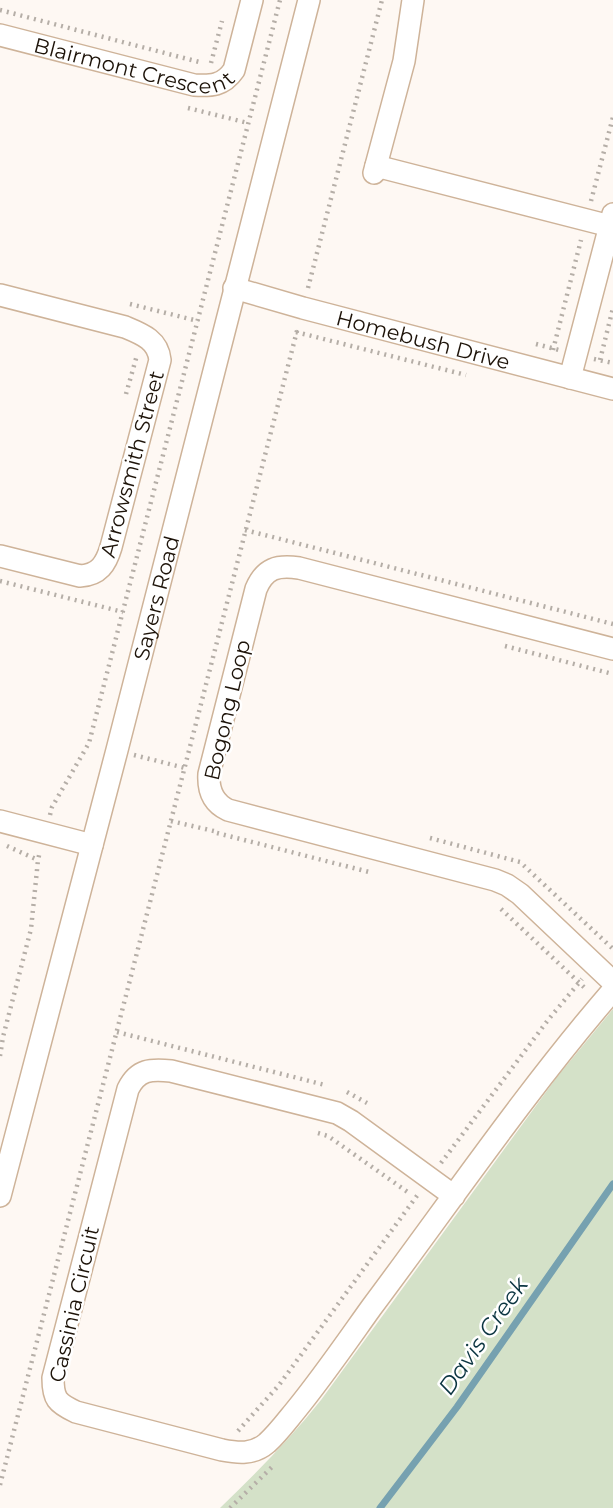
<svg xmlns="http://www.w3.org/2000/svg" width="613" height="1508" font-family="Montserrat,sans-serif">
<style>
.green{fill:#d4e1c8}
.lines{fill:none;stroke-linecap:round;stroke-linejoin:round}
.stream{stroke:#76a1b0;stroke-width:7}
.minor-casing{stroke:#ceb399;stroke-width:24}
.path{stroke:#b5aea7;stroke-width:4.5;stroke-dasharray:2 5;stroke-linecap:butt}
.minor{stroke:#fff;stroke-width:21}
.labels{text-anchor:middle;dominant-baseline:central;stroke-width:5;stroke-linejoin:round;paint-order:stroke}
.street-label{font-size:21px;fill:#1d1309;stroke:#fff}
.water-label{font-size:23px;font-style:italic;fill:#0b3541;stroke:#fff}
</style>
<rect width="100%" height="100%" fill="#fef8f3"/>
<!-- green -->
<path class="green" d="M613,1009v499h-393c36,-35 70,-69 101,-108l236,-323z"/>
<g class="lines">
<!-- stream -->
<path class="stream" d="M380,1508l77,-101 156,-223"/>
<defs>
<g id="minor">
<path id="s1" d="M0,35l194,50c17,1 29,1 40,-15l18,-70"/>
<path d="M376,166l234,60"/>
<path d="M374,173l30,-112 9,-61"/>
<path id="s2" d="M234,288l69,20 310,81"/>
<path d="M0,295l125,32c17,7 33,13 35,33l-49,187c-5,17 -12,28 -31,29l-80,-20"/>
<path d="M570,378l43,-164"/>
<path d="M613,649l-314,-81c-22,-3 -34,0 -43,21l-47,185c-1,16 4,29 19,36l267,70 12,5 13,9 93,88"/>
<path d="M0,821l92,24"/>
<path id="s3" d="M0,1196l117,-446 192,-750"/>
<path d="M454,1196l-103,-75 -14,-8 -166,-42c-20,-2 -33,-2 -43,18l-75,289c0,21 4,25 23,34l146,38c16,3 31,5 45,-7 10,-9 19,-21 28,-32 27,-33 51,-68 76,-103 80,-107 155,-217 242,-318"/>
</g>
</defs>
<!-- minor casing -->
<use href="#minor" class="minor-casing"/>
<!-- path -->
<path class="path" d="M0,10l203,53
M211,63l11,-42
M188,108l60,15
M591,201l22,-84
M308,288l74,-288
M130,304l68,17
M296,332l170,43
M536,344l23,6
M553,350l28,-110
M594,359l19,4
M600,360l13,-52
M126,394l11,-39
M245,530l368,94
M0,581l123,31
M505,646l108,28
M134,755l51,13
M50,815l2,-8 37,-64 191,-743
M171,821l47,11
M217,833l152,39
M430,838l90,24 92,86
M7,846l31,14
M501,909l86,81
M117,1032l208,53
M0,1056l3,-19 28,-108 7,-69 2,-9
M347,1092l20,11
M318,1133l10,3 81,57
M441,1163l107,-143 34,-41
M238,1431l41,-46 140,-192
M0,1485l298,-1158
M230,1508l42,-41"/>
<!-- minor -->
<use href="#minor" class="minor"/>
</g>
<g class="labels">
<!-- street labels -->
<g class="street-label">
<text stroke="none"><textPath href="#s1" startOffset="138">Blairmont Crescent</textPath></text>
<text stroke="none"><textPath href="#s2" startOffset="196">Homebush Drive</textPath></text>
<text transform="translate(132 464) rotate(-75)">Arrowsmith Street</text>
<text stroke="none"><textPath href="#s3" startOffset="618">Sayers Road</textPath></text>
<text transform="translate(227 710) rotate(-77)">Bogong Loop</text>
<text transform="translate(74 1304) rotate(-77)">Cassinia Circuit</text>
</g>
<!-- water labels -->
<g class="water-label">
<text transform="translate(483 1336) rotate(-55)">Davis Creek</text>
</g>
</g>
</svg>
